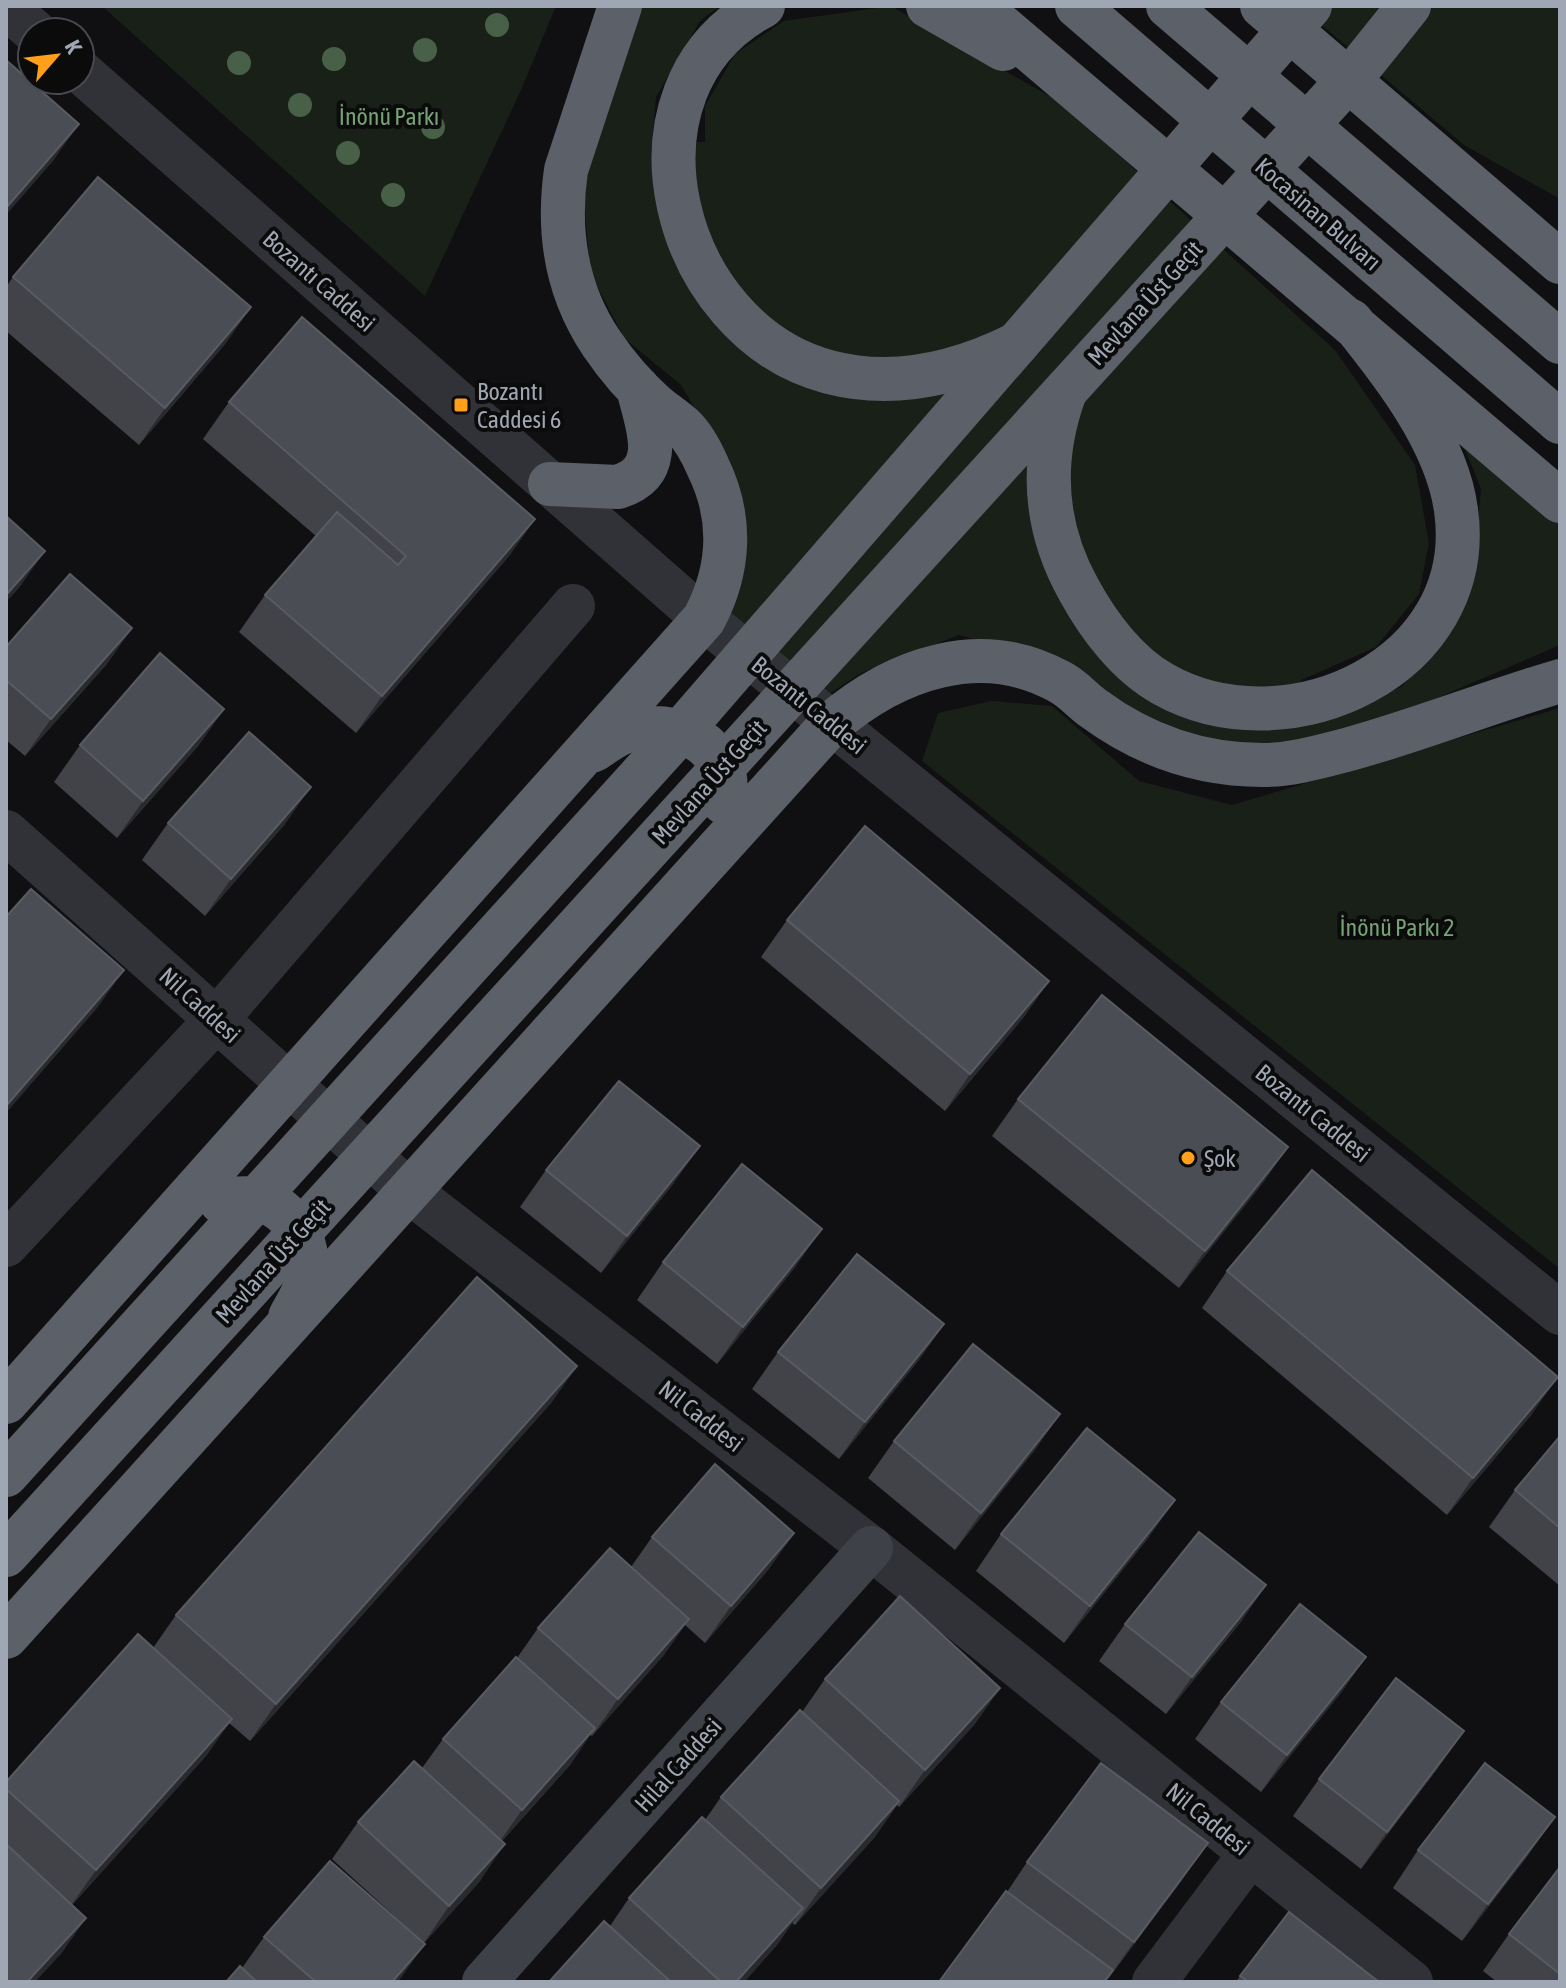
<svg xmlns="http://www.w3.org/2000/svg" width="1566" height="1988" font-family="'Asap Condensed',sans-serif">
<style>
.green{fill:#182018}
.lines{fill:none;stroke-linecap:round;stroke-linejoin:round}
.street{stroke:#313237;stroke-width:44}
.secondary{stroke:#3e4147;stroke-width:44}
.highway{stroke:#5c6068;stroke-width:44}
.highway-bridge{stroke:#5c6068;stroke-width:44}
.tree{fill:#486048}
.wall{fill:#414348}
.shaded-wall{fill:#292a2e}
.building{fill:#4b4d54;stroke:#595b63;stroke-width:2}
.poi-dot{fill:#ff9f1a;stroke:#0b0b0c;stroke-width:3}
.labels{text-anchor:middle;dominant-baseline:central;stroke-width:8;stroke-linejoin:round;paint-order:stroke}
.park-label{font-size:24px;fill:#75a174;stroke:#0b0b0c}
.street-label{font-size:24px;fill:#a0a7b4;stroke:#0b0b0c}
.poi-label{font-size:24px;fill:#a0a7b4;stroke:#0b0b0c;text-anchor:start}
</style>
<rect width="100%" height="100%" fill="#101012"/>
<!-- green -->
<path class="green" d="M102,6h454l-35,84 -96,206z
M641,6h79l-20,15 -44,76 -4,46 53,-1v-36l30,-52 49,-33 107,-15 169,96 275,248 80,115 14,78 -10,51 -43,53 -75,33 -2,45 102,-38 59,-72 14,-51 7,-75 -19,-48 98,81v123l-160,69 -111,33h-66l-55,-16 -103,-67 -106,-29 -98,38 -35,23 -96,-82 -9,-162 -40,-67 -57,-47 -34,-66 -8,-98z
M1299,6h261v193l-96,-54z
M992,701l60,5 87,75 93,24 328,-97v561l-638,-508 16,-48z"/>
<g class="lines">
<!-- street -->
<path class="street" d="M6,7l29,25
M80,71l624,548 856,694
M6,832l404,360 461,356 540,434
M6,1245l211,-226 356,-413
M1154,1982l97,-129"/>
<!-- secondary -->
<path class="secondary" d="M484,1982l387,-434"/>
<!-- highway -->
<path class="highway" d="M763,6c-156,83 -91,325 66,366 65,17 130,1 188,-28
M928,6l75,43
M978,6l582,495
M1077,6l483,416
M1168,6l392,336
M1262,6l298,256
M1065,392c-25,68 -22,134 14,198 19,35 48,74 84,94 124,70 315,-17 293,-174 -9,-68 -63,-137 -105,-189
M550,484l68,3c50,-16 29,-61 20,-99
M592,751c10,-6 21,-15 32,-19 40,-11 90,0 101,46 2,7 -1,17 -2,24
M221,1202c55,-17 93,27 85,81 -2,11 -11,24 -16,34
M6,1402l698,-783c26,-49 29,-101 4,-152 -6,-14 -14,-30 -26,-41 -9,-8 -19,-14 -28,-22 -20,-18 -37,-38 -52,-60 -36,-53 -45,-111 -36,-174l54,-164
M6,1637l825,-913c64,-55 150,-86 229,-42 12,6 22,18 33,26 50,37 108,57 170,57 28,0 56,-8 83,-15 73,-20 142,-48 214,-69"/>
<!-- highway-bridge -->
<path class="highway-bridge" d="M6,1475l684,-754 620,-715
M6,1555l1354,-1488 49,-61"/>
</g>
<!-- trees -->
<g class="tree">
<circle cx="497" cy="25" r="12"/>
<circle cx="425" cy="50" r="12"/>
<circle cx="334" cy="59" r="12"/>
<circle cx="239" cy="63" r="12"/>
<circle cx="300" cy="105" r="12"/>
<circle cx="433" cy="127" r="12"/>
<circle cx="348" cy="153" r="12"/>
<circle cx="393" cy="195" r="12"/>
</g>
<!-- wall -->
<path class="wall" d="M13,277l238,30 -26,37 -86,101 -133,-114v-44z
M229,402l306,117 -26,37 -153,177 -117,-101 26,-37 51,-59 -113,-97z
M132,628l-26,37 -81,91 -19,-16v-93z
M224,709l-26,37 -81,92 -63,-56 26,-37z
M168,823l117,1 -80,92 -63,-56z
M787,920l262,61 -26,37 -78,93 -184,-154z
M1018,1099l270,48 -26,37 -83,104 -187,-152z
M546,1170l128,13 -73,90 -81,-66z
M663,1262l133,4 -79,98 -80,-64z
M1227,1271l305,143 -85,101 -245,-207z
M944,1324l-26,37 -79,98 -87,-70 26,-37z
M577,1366l-26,37 -301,338 -21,-18 -23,33 -134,149 14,13 -26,37 -54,27v-200l147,-134 23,-33z
M1060,1414l-26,37 -79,99 -87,-72 26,-37z
M1560,1436v150l-71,-59 26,-37z
M794,1533l-26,37 -63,73 -20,-18 -22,31 -71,80 -2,-1 -20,30 -68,76 -22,40 -56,62 -92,-84 26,-37 64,-54 21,-29 74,-81 21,-30 93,-61 21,-30z
M1001,1534l148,3 -85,106 -88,-72z
M1266,1585l-26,38 -74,91 -67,-53 26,-37z
M1366,1657l-26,37 -79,98 -66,-53 26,-37z
M825,1679l175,9 -26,37 -75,82 -2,-2 -23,33 -79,87 -3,-2 -15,22 -33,37h-195l61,-56 19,-28 76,-78 16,-23 81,-85z
M1438,1768l-77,101 -68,-53 26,-37z
M1418,1850l111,4 -67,87 -69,-53z
M1027,1862l155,18 -74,99 -101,-87z
M1560,1867v115h-63l-14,-11 26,-37z
M264,1937l134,45h-172l16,-14z
M1240,1976l139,6h-143z"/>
<!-- shaded-wall -->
<path class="shaded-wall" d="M79,124l-26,37 -47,54v-7z
M251,307l-26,37 -86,101 26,-37z
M535,519l-26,37 -153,177 26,-37z
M45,551l-26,37 -13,14v-7z
M132,628l-26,37 -81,91 26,-37z
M224,709l-26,37 -81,92 26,-37z
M311,787l-26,37 -80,92 26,-37z
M124,970l-26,37 -92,106v-7z
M1049,981l-26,37 -78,93 25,-37z
M700,1146l-26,37 -73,90 26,-37z
M1288,1147l-26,37 -83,104 26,-37z
M822,1229l-26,37 -79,98 26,-37z
M944,1324l-26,37 -79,98 26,-37z
M577,1366l-26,37 -301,338 26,-37z
M1558,1377l-26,37 -85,101 26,-37z
M1060,1414l-26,37 -79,99 26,-37z
M1175,1500l-26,37 -85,106 26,-37z
M794,1533l-26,37 -63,73 26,-37z
M1266,1585l-26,38 -74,91 26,-37z
M689,1619l-26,37 -71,80 26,-37z
M1366,1657l-26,37 -79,98 26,-37z
M1000,1688l-26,37 -75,82 26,-37z
M232,1719l-26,37 -136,151 26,-37z
M595,1728l-25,37 -74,82 26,-37z
M1464,1731l-26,37 -77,101 26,-37z
M899,1801l-25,37 -79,87 26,-37z
M1555,1817l-26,37 -67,87 26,-37z
M1208,1843l-26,37 -74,99 26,-37z
M505,1844l-25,37 -56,62 25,-37z
M803,1908l-26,37 -33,37h-8z
M86,1918l-26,37 -25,27h-8z
M425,1944l-27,38h-6z"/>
<!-- building -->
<path class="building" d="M6,60l73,64 -73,84z
M98,177l153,130 -86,101 -152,-131z
M302,317l233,202 -153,177 -117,-101 72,-83 61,53 8,-9 -177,-154z
M6,516l39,35 -39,44z
M70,574l62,54 -81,91 -45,-39v-33z
M160,653l64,56 -81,92 -63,-56z
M249,732l62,55 -80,92 -63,-56z
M865,826l184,155 -79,93 -183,-154z
M31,889l93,81 -118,136v-189z
M1102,995l186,152 -83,104 -187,-152z
M619,1081l81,65 -73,90 -81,-66z
M742,1164l80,65 -79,98 -80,-65z
M1312,1170l246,207 -85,101 -246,-207z
M857,1254l87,70 -79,98 -87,-70z
M477,1277l100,89 -301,338 -100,-89z
M973,1344l87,70 -79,99 -87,-72z
M1087,1428l88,72 -85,106 -89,-72z
M1560,1436v92l-45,-38z
M715,1464l79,69 -63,73 -79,-69z
M1199,1532l67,53 -74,92 -67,-53z
M610,1548l79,71 -71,80 -80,-71z
M900,1596l100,92 -75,82 -100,-91z
M1300,1604l66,53 -79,98 -66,-53z
M138,1634l94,85 -136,151 -90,-81v-7z
M516,1657l79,71 -73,82 -79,-71z
M1396,1678l68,53 -77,101 -68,-53z
M800,1710l99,91 -78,87 -100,-91z
M414,1761l91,83 -56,62 -91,-84z
M1101,1763l107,80 -74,99 -107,-80z
M1485,1763l70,54 -67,87 -70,-54z
M702,1817l101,91 -67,74h-15l-92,-84z
M6,1844l80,74 -59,64h-21z
M330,1861l95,83 -33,38h-76l-52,-45z
M1560,1867v107l-51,-40z
M1006,1891l107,79 -9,12h-165z
M1289,1912l90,70h-130l-9,-6z
M604,1921l67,61h-122z
M240,1966l17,16h-31z"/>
<!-- markers -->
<g class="poi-dot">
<rect x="453" y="397" width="16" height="16" rx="4"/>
<circle cx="1188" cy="1158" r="8"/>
</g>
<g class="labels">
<!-- park labels -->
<g class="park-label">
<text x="389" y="116">İnönü Parkı</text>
<text x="1397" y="927">İnönü Parkı 2</text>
</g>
<!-- street labels -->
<g class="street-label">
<text transform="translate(1318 214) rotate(41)">Kocasinan Bulvarı</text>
<text transform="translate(319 281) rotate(41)">Bozantı Caddesi</text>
<text transform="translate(1145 303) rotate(-48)">Mevlana Üst Geçit</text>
<text transform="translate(809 705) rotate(39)">Bozantı Caddesi</text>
<text transform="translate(709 782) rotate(-48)">Mevlana Üst Geçit</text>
<text transform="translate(200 1005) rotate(42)">Nil Caddesi</text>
<text transform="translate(1313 1113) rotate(39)">Bozantı Caddesi</text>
<text transform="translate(273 1261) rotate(-48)">Mevlana Üst Geçit</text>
<text transform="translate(701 1416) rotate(38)">Nil Caddesi</text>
<text transform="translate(678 1765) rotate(-48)">Hilal Caddesi</text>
<text transform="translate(1208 1819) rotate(39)">Nil Caddesi</text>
</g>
<!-- poi labels -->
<g class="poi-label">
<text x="477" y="391">Bozantı<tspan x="477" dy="28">Caddesi 6</tspan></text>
<text x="1204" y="1158">Şok</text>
</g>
</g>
<!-- border -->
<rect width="1566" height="1988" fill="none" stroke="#a0a7b4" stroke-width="16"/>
<!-- north arrow -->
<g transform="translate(56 56) rotate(62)"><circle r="38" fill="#0b0b0c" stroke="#47494f" stroke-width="2"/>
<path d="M0-6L14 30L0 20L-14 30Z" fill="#ff9f1a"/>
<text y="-12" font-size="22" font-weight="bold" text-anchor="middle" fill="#a0a7b4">K</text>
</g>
</svg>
